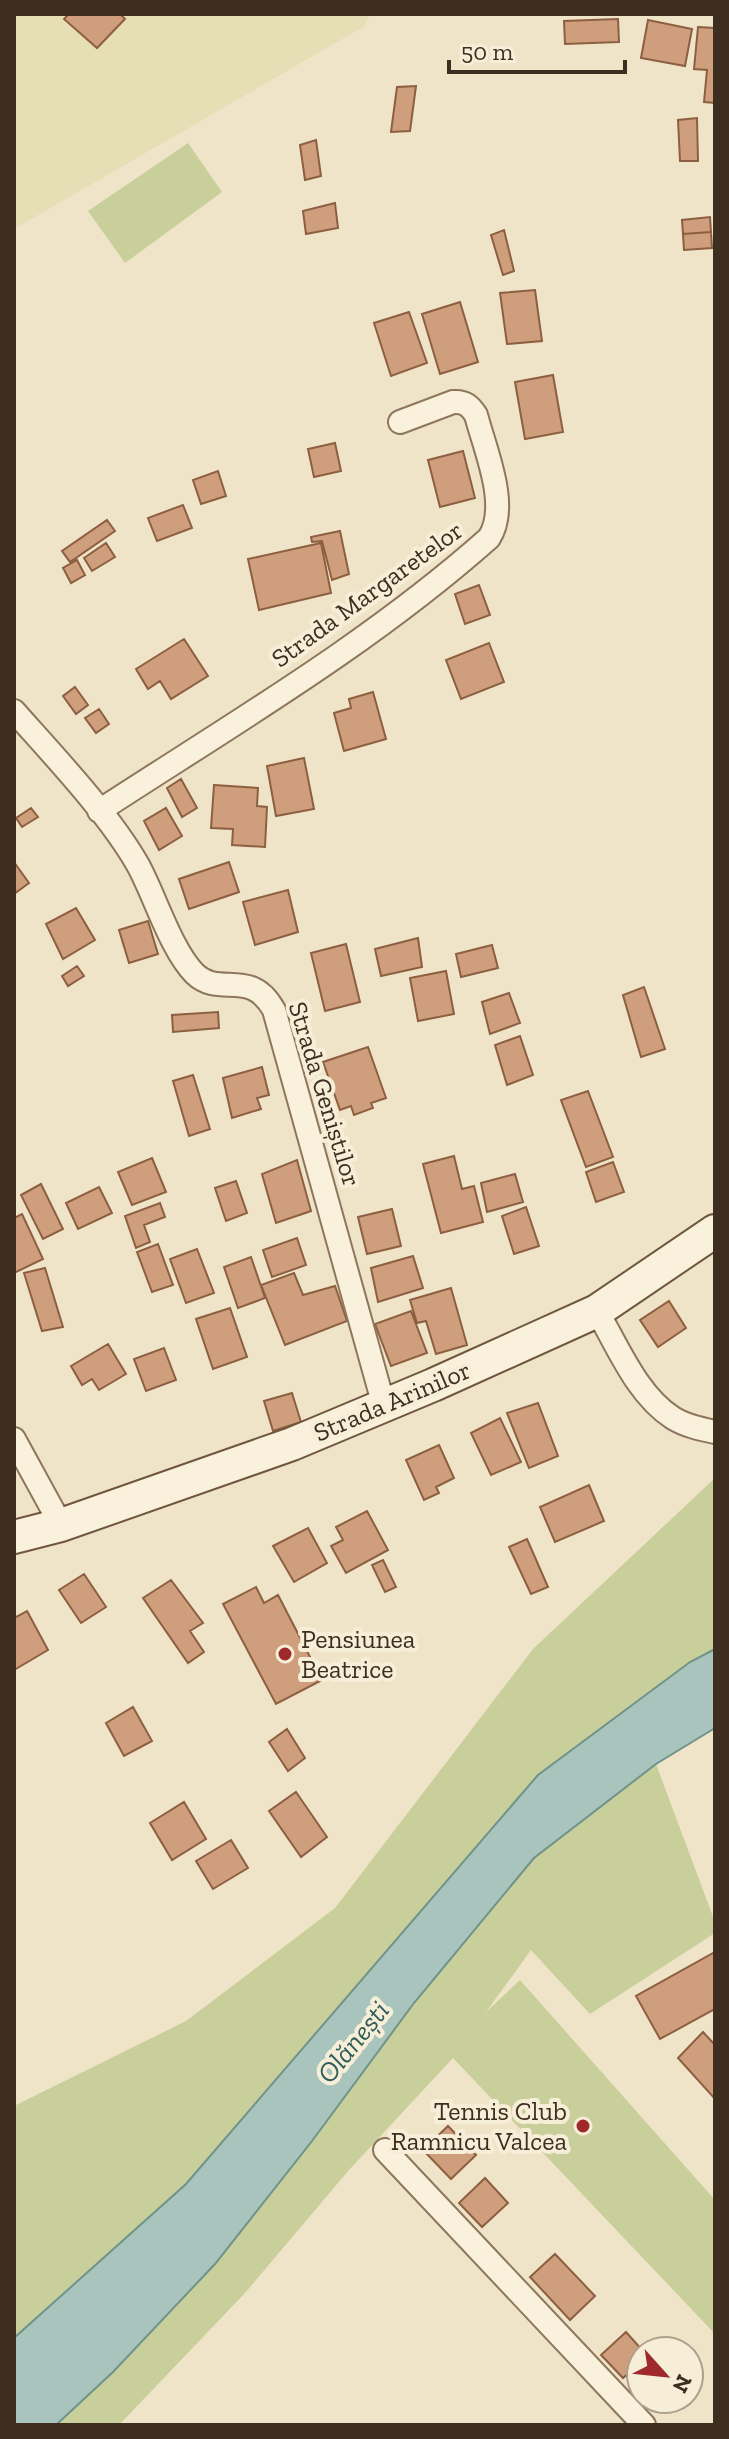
<svg xmlns="http://www.w3.org/2000/svg" width="729" height="2439" font-family="'Zilla Slab',serif">
<style>
.farmland{fill:#e6deb5}
.green{fill:#c9cf9b}
.water{fill:#a9c4bc;stroke:#6f938a;stroke-width:2}
.building{fill:#cf9f7d;stroke:#8d5f41;stroke-width:2}
.lines{fill:none;stroke-linecap:round;stroke-linejoin:round}
.street-casing{stroke:#8d765c;stroke-width:26}
.secondary-casing{stroke:#6f573f;stroke-width:36}
.street{stroke:#faf1dc;stroke-width:22}
.secondary{stroke:#faf1dc;stroke-width:32}
.poi-dot{fill:#9e2a2b;stroke:#f7eed8;stroke-width:3}
.labels{text-anchor:middle;dominant-baseline:central;stroke-width:8;stroke-linejoin:round;paint-order:stroke}
.street-label{font-size:26px;fill:#3d2e20;stroke:#f7eed8}
.poi-label{font-size:26px;fill:#3d2e20;stroke:#f7eed8;text-anchor:start}
.water-label{font-size:28px;font-style:italic;fill:#2f5d5a;stroke:#f7eed8}
</style>
<rect width="100%" height="100%" fill="#f0e4c8"/>
<!-- farmland -->
<path class="farmland" d="M14,14h357l-8,13 -349,202z"/>
<!-- green -->
<path class="green" d="M188,143l34,49 -97,71 -37,-52z
M715,1478v171l-25,13 -152,113 -352,409 -172,154v-232l172,-85 149,-113 198,-259z
M656,1764l59,158v11l-125,81 -59,-64 -45,62 34,-32 195,220v134l-262,-276 -104,112 -104,123 -126,132h-63l57,-53 102,-108 97,-123 102,-138 120,-145z"/>
<!-- water -->
<path class="water" d="M715,1649v79l-59,36 -122,94 -120,145 -102,138 -97,123 -102,108 -57,53h-42v-87l172,-154 352,-409 152,-113z"/>
<!-- building -->
<path class="building" d="M69,14h51l5,5 -28,29 -33,-29z
M618,19l1,23 -54,2 -1,-23z
M648,20l44,9 -7,37 -44,-8z
M698,27l17,1v75l-11,-1 3,-32 -13,-1z
M416,86l-6,45 -19,1 6,-45z
M697,118l1,43h-18l-2,-41z
M316,140l5,36 -16,4 -5,-35z
M335,203l3,25 -32,6 -3,-23z
M710,217l1,15 -28,2 -1,-14z
M504,230l10,41 -11,4 -12,-40z
M711,232l1,16 -28,2 -1,-16z
M535,290l7,51 -35,3 -7,-51z
M460,302l18,60 -38,12 -18,-60z
M409,312l18,51 -36,13 -17,-53z
M553,375l10,57 -38,7 -10,-57z
M335,443l6,28 -27,6 -6,-28z
M463,451l12,47 -35,9 -12,-47z
M218,471l8,25 -25,8 -8,-24z
M183,505l9,23 -35,13 -9,-23z
M107,520l8,11 -45,31 -8,-11z
M340,531l9,43 -17,6 -10,-39 -10,1 -1,-5z
M106,543l9,14 -23,14 -8,-13z
M321,543l10,50 -72,17 -11,-51z
M77,560l8,15 -14,8 -8,-15z
M479,585l11,30 -25,9 -10,-30z
M184,639l24,37 -37,23 -11,-18 -12,8 -12,-20z
M489,643l15,39 -43,17 -15,-39z
M75,687l13,18 -12,9 -13,-18z
M373,692l13,47 -42,12 -10,-38 17,-5 -2,-9z
M99,709l10,15 -13,9 -11,-15z
M304,758l10,51 -38,7 -9,-50z
M181,779l16,29 -15,9 -15,-29z
M214,785l44,3 -1,18 10,1 -2,40 -33,-2 1,-16 -22,-1z
M31,808l7,9 -16,10 -6,-9z
M166,808l16,28 -23,14 -15,-29z
M14,862l15,21 -15,11z
M229,862l10,30 -50,17 -10,-30z
M288,890l10,42 -43,13 -12,-43z
M76,908l19,32 -32,19 -17,-35z
M148,921l10,33 -29,9 -10,-33z
M418,938l4,29 -41,9 -6,-27z
M346,944l14,58 -35,9 -14,-58z
M492,945l6,23 -37,9 -5,-23z
M77,966l7,10 -16,10 -6,-10z
M446,971l8,43 -36,7 -8,-43z
M644,987l21,62 -24,8 -18,-62z
M509,993l11,30 -30,11 -8,-32z
M218,1012l1,16 -46,4 -1,-17z
M520,1036l13,39 -26,10 -12,-40z
M368,1047l18,51 -15,5 2,5 -19,7 -3,-9 -11,4 -17,-48z
M262,1067l7,28 -12,3 4,11 -29,9 -9,-40z
M193,1075l17,54 -21,7 -16,-55z
M588,1091l25,66 -27,10 -25,-67z
M454,1156l8,33 12,-3 9,36 -42,11 -18,-69z
M152,1158l14,34 -34,13 -14,-33z
M297,1160l14,51 -35,12 -14,-49z
M613,1162l11,30 -28,10 -10,-30z
M515,1174l8,28 -36,10 -6,-29z
M236,1181l11,32 -21,8 -11,-33z
M41,1184l22,45 -20,10 -22,-44z
M99,1187l13,26 -34,16 -12,-26z
M160,1203l5,14 -21,8 6,17 -14,6 -11,-32z
M526,1207l13,39 -25,8 -12,-38z
M392,1209l9,37 -34,8 -9,-37z
M22,1214l21,45 -29,14v-55z
M297,1238l9,27 -34,12 -9,-27z
M158,1244l15,41 -21,7 -15,-40z
M197,1249l17,44 -28,10 -16,-44z
M413,1256l10,32 -45,14 -7,-34z
M251,1257l14,41 -27,10 -14,-41z
M45,1268l18,59 -21,4 -18,-58z
M294,1273l9,22 32,-9 12,35 -62,24 -24,-60z
M451,1288l16,57 -31,9 -10,-33 -9,2 -7,-23z
M669,1301l17,27 -28,19 -18,-27z
M230,1308l17,49 -34,12 -17,-50z
M411,1311l16,42 -36,13 -16,-42z
M108,1344l18,30 -27,16 -7,-11 -10,6 -11,-19z
M164,1348l12,32 -30,11 -12,-32z
M292,1393l9,29 -28,9 -9,-30z
M538,1403l20,53 -29,12 -22,-55z
M500,1418l21,44 -30,13 -20,-42z
M439,1445l15,33 -18,9 3,6 -15,7 -18,-40z
M589,1485l15,36 -49,21 -15,-35z
M367,1511l21,39 -42,23 -15,-27 12,-6 -7,-13z
M308,1528l19,35 -33,19 -21,-36z
M527,1539l21,48 -17,7 -22,-47z
M383,1560l13,27 -11,5 -13,-27z
M84,1574l22,33 -25,16 -22,-33z
M171,1580l32,43 -13,8 14,21 -16,11 -45,-65z
M256,1587l8,16 14,-8 44,85 -46,24 -53,-100z
M27,1611l21,39 -34,20v-52z
M133,1707l19,34 -28,15 -18,-33z
M287,1729l18,29 -17,13 -19,-29z
M296,1792l31,45 -26,20 -32,-46z
M184,1802l22,37 -34,21 -22,-37z
M231,1840l17,28 -35,21 -17,-28z
M715,1952v57l-55,30 -24,-43z
M703,2032l12,13v54l-37,-41z
M448,2126l28,29 -25,24 -28,-29z
M485,2178l23,25 -26,24 -23,-24z
M555,2254l40,42 -25,24 -40,-43z
M626,2332l17,19h-2v11l-18,16 -22,-23z"/>
<g class="lines">
<defs>
<path id="street" d="M14,711c40,45 95,103 124,154 17,31 33,85 57,109 25,24 55,-7 79,36l110,396
M99,811c132,-86 272,-168 390,-273 21,-32 -4,-88 -13,-123 -6,-9 -11,-14 -23,-13l-53,20
M597,1311c21,36 40,84 76,107 13,8 28,11 42,14
M14,1439l47,86
M385,2150l259,275"/>
<path id="secondary" d="M14,1537l47,-12 231,-81 141,-59 164,-74 118,-80"/>
</defs>
<!-- street casing -->
<use href="#street" class="street-casing"/>
<!-- secondary casing -->
<use href="#secondary" class="secondary-casing"/>
<!-- street -->
<use href="#street" class="street"/>
<!-- secondary -->
<use href="#secondary" class="secondary"/>
</g>
<!-- markers -->
<g class="poi-dot">
<circle cx="285" cy="1654" r="8"/>
<circle cx="583" cy="2126" r="8"/>
</g>
<g class="labels">
<!-- street labels -->
<g class="street-label">
<text transform="translate(367 594) rotate(-36)">Strada Margaretelor</text>
<text transform="translate(325 1094) rotate(73)">Strada Geniștilor</text>
<text transform="translate(392 1401) rotate(-23)">Strada Arinilor</text>
</g>
<!-- poi labels -->
<g class="poi-label">
<text x="301" y="1639">Pensiunea<tspan x="301" dy="30">Beatrice</tspan></text>
<text x="567" y="2111" text-anchor="end">Tennis Club<tspan x="567" dy="30">Ramnicu Valcea</tspan></text>
</g>
<!-- water labels -->
<g class="water-label">
<text transform="translate(353 2042) rotate(-51)">Olănești</text>
</g>
</g>
<!-- border -->
<rect width="729" height="2439" fill="none" stroke="#3d2e20" stroke-width="32"/>
<!-- north arrow -->
<g transform="translate(665 2375) rotate(117)"><circle r="38" fill="#f7eed8" stroke="#ada18e" stroke-width="2"/>
<path d="M0-6L14 30L0 20L-14 30Z" fill="#9e2a2b"/>
<text y="-12" font-size="22" font-weight="bold" text-anchor="middle" fill="#3d2e20">N</text>
</g>
<!-- scale -->
<path d="M449 60v12h176v-12" fill="none" stroke="#3d2e20" stroke-width="4"/>
<text x="461" y="60" font-size="24" fill="#3d2e20" stroke="#f7eed8" stroke-width="6" paint-order="stroke">50 m</text>
</svg>
